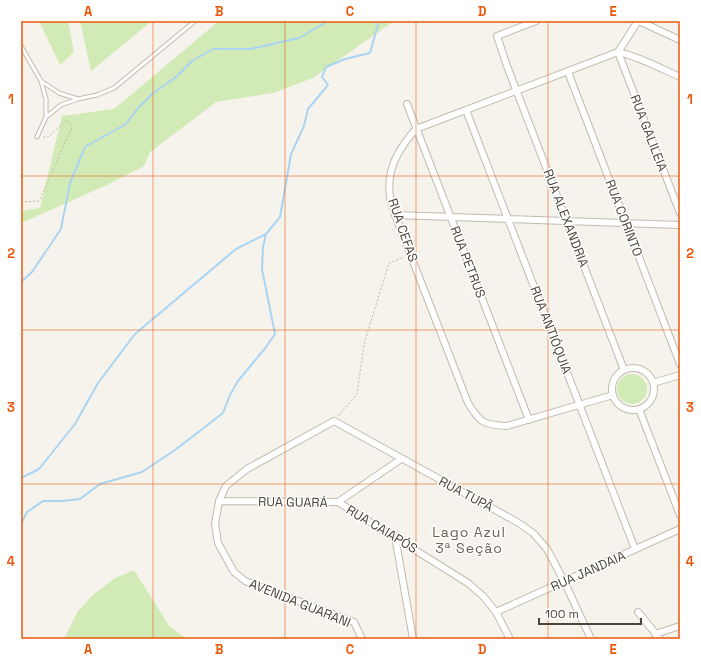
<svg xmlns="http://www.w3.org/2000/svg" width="701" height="660" font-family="'Space Grotesk',sans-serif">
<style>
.green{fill:#d2eab5}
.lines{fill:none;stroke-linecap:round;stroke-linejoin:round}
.stream{stroke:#a9d4f2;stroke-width:2}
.service-casing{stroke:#c2bbae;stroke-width:5}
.minor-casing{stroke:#c2bbae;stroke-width:8}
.path{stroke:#c4b79f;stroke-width:1;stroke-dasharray:2 2;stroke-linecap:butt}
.service{stroke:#fff;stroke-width:3}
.minor{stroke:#fff;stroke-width:6}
.grid{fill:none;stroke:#e8590c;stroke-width:1;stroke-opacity:0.55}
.labels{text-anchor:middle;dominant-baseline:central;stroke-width:3;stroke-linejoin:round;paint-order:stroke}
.street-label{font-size:13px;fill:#4b4439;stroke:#fff}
.neighbourhood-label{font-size:14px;letter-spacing:1px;fill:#6e6250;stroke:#fff}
.neatline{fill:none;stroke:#e8590c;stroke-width:1.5}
.grid-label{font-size:13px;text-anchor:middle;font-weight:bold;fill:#e8590c}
</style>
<rect width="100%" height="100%" fill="#f6f3ec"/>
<!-- green -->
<path class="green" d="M39,21h29l6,31 -14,13z
M80,21h72l-61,50z
M219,21h175l-81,57 -40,15 -57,9 -66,50 -6,14 -37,19 -86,38v-12l19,-3 22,-92 52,-7z
M617 389a15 15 0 1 1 30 0a15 15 0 1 1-30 0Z
M134,570l36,57 17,12h-123l14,-28 15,-16 22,-17z"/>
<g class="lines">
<!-- stream -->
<path class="stream" d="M21,282l11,-10 29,-43 9,-46 15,-36 41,-23 12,-16 14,-14 24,-17 16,-16 21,-12h37l49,-11 29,-17
M21,478l18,-9 36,-45 23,-41 37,-49 101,-85 30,-15
M21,524l6,-12 16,-11h19l18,-2 20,-15 42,-12 33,-22 48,-37 7,-18 8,-14 28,-34 9,-13 -13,-65 1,-22 3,-13 14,-17 11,-63 13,-28 4,-17 20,-24 -6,-8 4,-10 19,-8 25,-6 9,-32"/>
<defs>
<path id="service" d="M21,46l20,35 18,12 19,6 19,-4 17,-7 81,-67
M41,81l5,18v18l15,-12 17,-6
M37,137l9,-20"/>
<path id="minor" d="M536,21l-39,15 10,30 117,304
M639,21l41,19
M618,52l62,161
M618,52l20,-31
M568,72l112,292
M407,104l122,316
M466,110l169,439
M395,215l285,10
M612 389a21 21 0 1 1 42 0a21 21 0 1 1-42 0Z
M653,383l27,-8
M613,395l-106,31c-23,-1 -27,-3 -39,-23l-73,-188c-1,-6 -4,-12 -5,-18 -4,-28 9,-49 26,-68l202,-77c22,5 42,16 62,25
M639,409l41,106
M219,501l119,1 63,-43
M338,502l130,81 15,13 13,16 14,27
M395,536l18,103
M496,612l184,-83
M638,612l22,27
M655,634l25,-8
M362,639l-8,-17 -109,-41 -11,-9 -16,-29 -3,-19 4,-23 7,-15 21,-17 87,-48 183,101 16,11 14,16 17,32 27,58"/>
</defs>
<!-- service casing -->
<use href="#service" class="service-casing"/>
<!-- minor casing -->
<use href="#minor" class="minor-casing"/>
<!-- path -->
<path class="path" d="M21,202l18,-1 33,-74 -5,-7 -19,17h-6
M338,416l19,-22 7,-50 25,-81 15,-6"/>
<!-- service -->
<use href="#service" class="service"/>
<!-- minor -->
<use href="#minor" class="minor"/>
</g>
<!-- grid -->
<path class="grid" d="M153,21v618M285,21v618M416,21v618M548,21v618M21,176h659M21,330h659M21,484h659"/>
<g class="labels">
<!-- street labels -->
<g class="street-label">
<text transform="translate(649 133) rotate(69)">RUA GALILEIA</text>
<text transform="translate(566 218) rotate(69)">RUA ALEXANDRIA</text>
<text transform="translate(624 218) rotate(69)">RUA CORINTO</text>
<text transform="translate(403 230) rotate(71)">RUA CEFAS</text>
<text transform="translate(468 262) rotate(69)">RUA PETRUS</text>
<text transform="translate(551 330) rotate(69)">RUA ANTIÓQUIA</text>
<text transform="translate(466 494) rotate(28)">RUA TUPÃ</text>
<text transform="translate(293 502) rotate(1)">RUA GUARÁ</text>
<text transform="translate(382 529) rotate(31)">RUA CAIAPÓS</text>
<text transform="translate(588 571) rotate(-24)">RUA JANDAIA</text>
<text transform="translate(300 603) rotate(22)">AVENIDA GUARANI</text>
</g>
<!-- neighbourhood labels -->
<g class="neighbourhood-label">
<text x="469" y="532">Lago Azul<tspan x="469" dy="16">3ª Seção</tspan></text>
</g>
</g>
<!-- border -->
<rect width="701" height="660" fill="none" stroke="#ffffff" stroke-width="44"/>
<!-- scale -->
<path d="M539 618v6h102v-6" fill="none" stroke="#4b4439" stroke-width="2"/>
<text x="545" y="618" font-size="12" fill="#4b4439" stroke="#ffffff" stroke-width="3" paint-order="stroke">100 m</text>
<rect x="22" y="22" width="657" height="616" class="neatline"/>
<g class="grid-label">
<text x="88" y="16">A</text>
<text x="219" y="16">B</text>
<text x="350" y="16">C</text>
<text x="482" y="16">D</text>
<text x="613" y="16">E</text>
<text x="11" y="104">1</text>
<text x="690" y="104">1</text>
<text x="11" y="258">2</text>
<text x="690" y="258">2</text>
<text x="11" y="412">3</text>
<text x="690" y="412">3</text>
<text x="11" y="566">4</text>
<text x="690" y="566">4</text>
<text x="88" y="654">A</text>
<text x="219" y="654">B</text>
<text x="350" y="654">C</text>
<text x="482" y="654">D</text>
<text x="613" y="654">E</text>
</g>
</svg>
